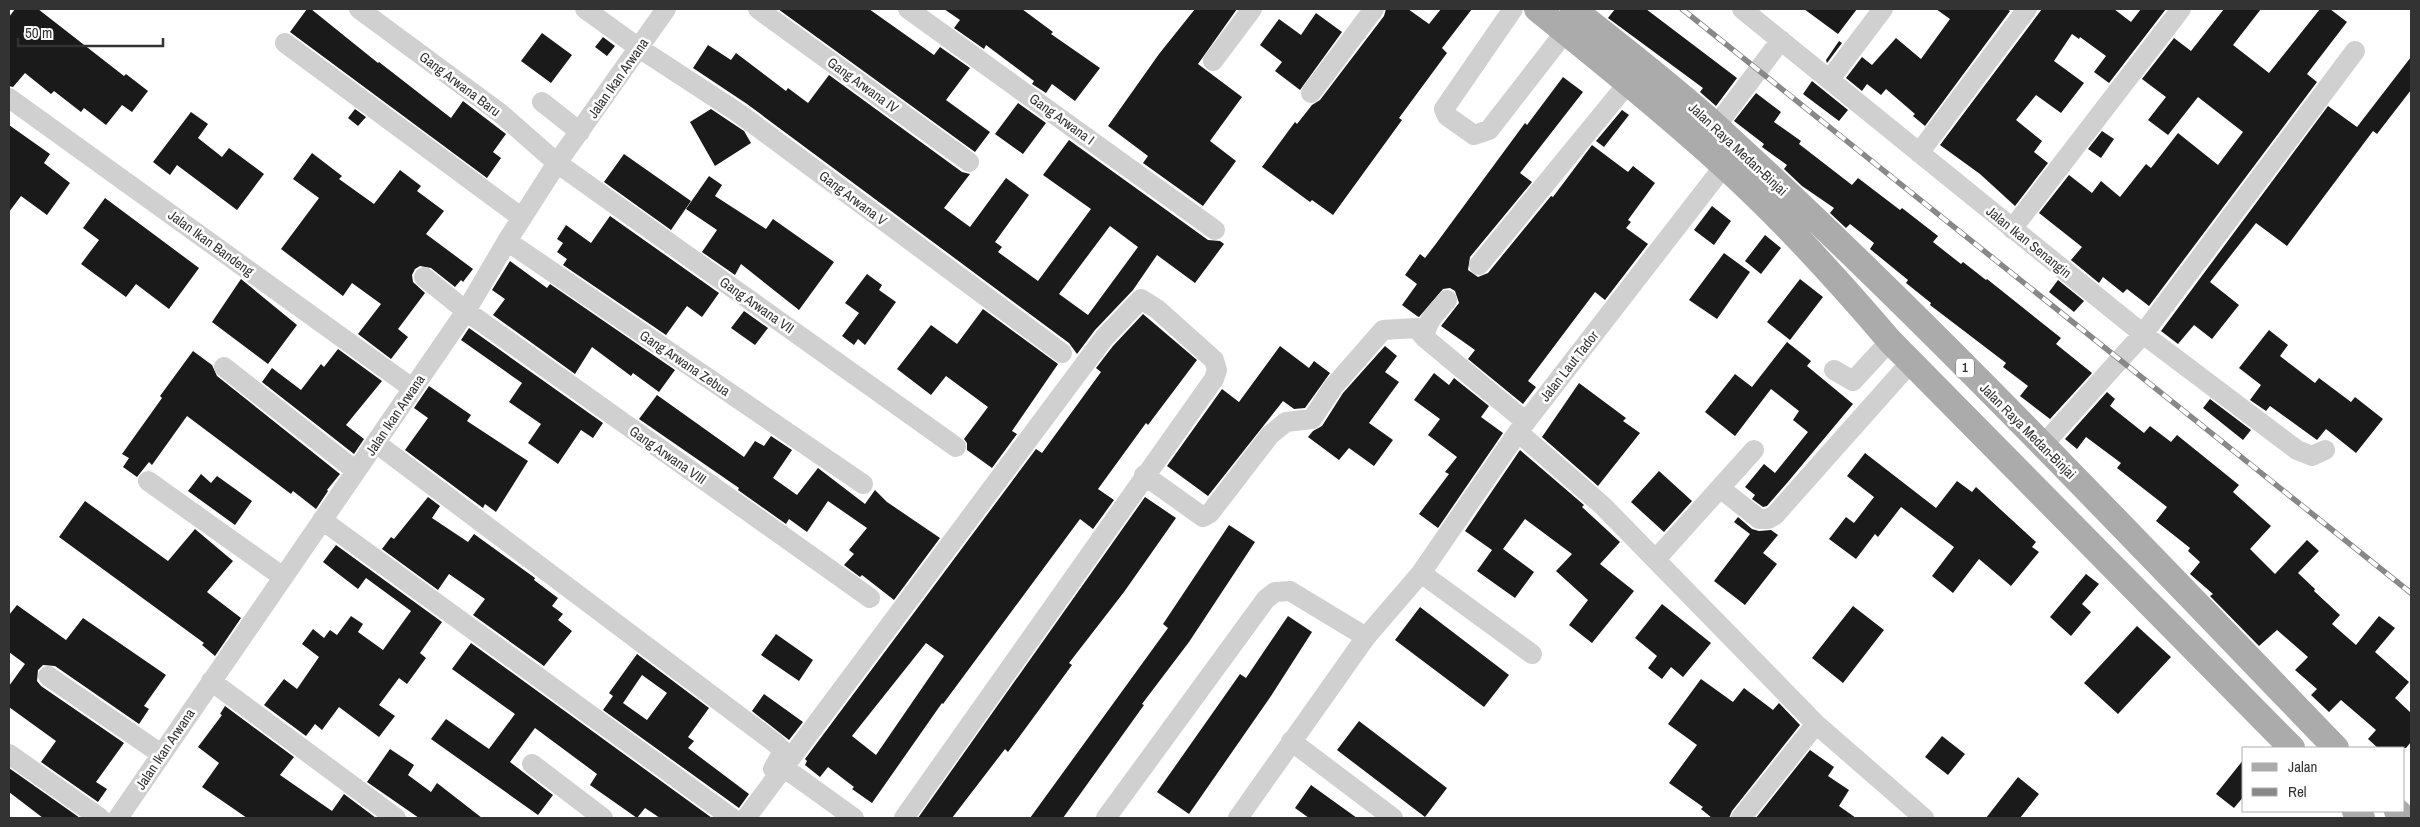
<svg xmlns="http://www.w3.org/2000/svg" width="2420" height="827" font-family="'Archivo Narrow',sans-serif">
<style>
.building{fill:#1a1a1a;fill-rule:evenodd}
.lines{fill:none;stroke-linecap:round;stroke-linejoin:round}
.minor{stroke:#d0d0d0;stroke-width:20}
.major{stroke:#ababab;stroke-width:26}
.rail-casing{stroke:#888;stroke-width:5.5}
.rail{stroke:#fff;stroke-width:4;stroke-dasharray:11;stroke-linecap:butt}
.labels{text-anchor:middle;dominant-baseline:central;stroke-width:5;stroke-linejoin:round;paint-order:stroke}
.shield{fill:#fff;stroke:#707070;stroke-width:1}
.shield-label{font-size:12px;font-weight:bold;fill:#333}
.street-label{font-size:14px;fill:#333;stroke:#fff}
</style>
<rect width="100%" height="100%" fill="#fff"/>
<!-- building -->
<path class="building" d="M15,9h23l86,67 2,-2 22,17 -16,21 -10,-7 -16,20 -22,-17 -3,4 -27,-21 -3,3 -26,-21 -12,14 -4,-1v-69z
M307,9h4l67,54 1,-1 72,56 12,-17 43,33 -13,18 8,6 -14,20 -197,-146z
M778,9h91l65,46 6,-8 30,21 -24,32 44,32 -15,20z
M944,9h78l31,23 -2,2 49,34 -25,33 -23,-17 -6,9 -14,-9 2,-3 -48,-36 -2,4 -30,-21 6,-8z
M1195,9h42l-39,55 44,33 -32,44 26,20 -33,45 -60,-43 5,-7 -40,-30 51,-72z
M1386,9h22l21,15 12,-15h31l-30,39 5,5 -48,65 3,2 -69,95 -21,-15 -2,2 -48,-35 33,-45 2,2 15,-19 8,-5 64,-84z
M1615,9h31l91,69 -21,28 -16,-14 3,-4 -95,-70z
M1804,9h53l-19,25z
M1936,9h71l3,2 -85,115 -12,-10 2,-2 -29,-25 -5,6 -14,-11 -5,7 -16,-13 16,-21 10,8 24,-27 25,21 29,-40z
M2042,9h72l17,13 10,-13h25l-57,74 -15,-11 12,-16 -26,-19 -1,2 -7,-5 -18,27 30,22 -23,30 -25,-18 -20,25 26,21 -8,11 14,11 -33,43 -35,-32 -40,-29z
M2224,9h37l-28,36 36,28 51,-64h10l17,13 -40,52 10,8 -168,224 -22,-17 -4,4 -20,-16 -4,6 -28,-23 11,-13 -43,-34 30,-38 23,18 9,-12 19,16 26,-33 5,4 27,-35 40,32 25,-33 -45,-35 -30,38 -20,-15 18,-23 -24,-18 32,-41 17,13z
M1316,13l26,19 -42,58 -25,-19 7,-9 -22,-17 19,-26 22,16z
M542,33l30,22 -21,28 -30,-22z
M603,37l12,9 -8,10 -12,-9z
M1839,41l3,2 -15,20 -1,-3z
M708,45l23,15 5,-7 50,38 2,-3 20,15 21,-28 133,97 8,2 -26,34 26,19 36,-49 23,17 -34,47 7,5 -4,5 40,29 53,-72 -48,-34 26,-35 139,100 12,1 4,3 -29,39 -38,-28 -24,35 -38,40 -18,24 -8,-11 -322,-239 -54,-36zM1110,226l28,21 -50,68 -29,-21z
M2411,57v33l-34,44 -4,-3 -86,115 -31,-23 -46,59 29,23 -27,34 -18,-14 -16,19 -17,-13 167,-225 29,21z
M1563,77l20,15 -63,81 12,9 -62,75 -2,13 10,7 10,-4 63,-77 2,1 39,-52 36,27 5,-6 22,17 -27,37 3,2 -5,6 22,16 -43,56 -10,-8 -67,89 8,6 -13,17 -55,-45 7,-9 -34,-24 18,-23 -4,-12 -5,-3 -7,1 -24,28 -2,-1 -15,-11 15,-21 -12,-9 15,-21 5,4 10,-13 90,-122 2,2z
M1812,81l36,29 -9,11 -36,-27z
M1756,93l25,19 -7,10 27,19 -2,3 53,41 6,-7 42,32 2,-2 36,28 -5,6 28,22 2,-2 23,18 1,-1 74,59 -5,6 36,29 -42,46 -30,-23 8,-10 -25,-19 3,-4 -76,-58 1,-2 -25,-20 2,-3 -38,-31 4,-6 -24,-19 -4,4 -16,-15 4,-5 -32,-22 -18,-17 3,-4 -25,-18 2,-3 -30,-23z
M1018,103l28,20 -23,31 -28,-20z
M355,109l11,8 -8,9 -10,-8z
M711,109l33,22 7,12 -36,23 -25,-44z
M1622,110l7,5 -25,32 -8,-6z
M191,112l17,12 -10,14 24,19 7,-9 35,26 -27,36 -60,-45 -7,10 -17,-13z
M9,125l41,29 -6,9 26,20 -23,32 -26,-19 -12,16z
M2102,131l12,8 -13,19 -13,-9z
M312,153l30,23 -3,3 35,25 26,-34 21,16 -4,5 27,20 -18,23 47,35 -10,13 -2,-2 -6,7 -24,-19 -11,-2 -5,3 -3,6 1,7 12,11 -27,36 10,8 -17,22 -33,-25 23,-30 -29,-21 -9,13 -62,-47 38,-51 -26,-19z
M624,154l67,47 -20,29 -67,-48z
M709,176l13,9 -7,11 51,33 7,-10 61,43 -35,48 -58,-46 -6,11 -33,-23 15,-22 -31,-21z
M105,198l94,70 -30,41 -33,-25 -10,13 -45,-33 18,-24 -16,-12z
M1712,206l19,15 -17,24 -20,-15z
M610,216l109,77 -17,24 -15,-11 -21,29 -103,-70 4,-6 -10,-7 6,-9 -6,-4 9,-14 25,18z
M1765,235l16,13 -20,26 -16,-13z
M1724,253l26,19 -33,47 -28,-19z
M510,261l37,27 3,-4 125,86 -16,22 -26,-19 -2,3 -39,-29 -17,27 -82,-59 12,-16 -13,-9z
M867,274l15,11 -3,5 17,12 -31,43 -7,-6 -4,6 -12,-9 17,-23 -14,-10z
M241,279l56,46 -29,39 -56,-42z
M1800,279l23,18 -33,43 -23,-18z
M2058,280l26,21 -10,11 -25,-20z
M983,309l75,55 -46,67 5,3 -25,34 -25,-18v-7l-3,-4 24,-32 -42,-31 -15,19 -34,-26 34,-44 26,19z
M744,311l24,17 -13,17 -24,-17z
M1143,314l54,46 -49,65 -2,-2 -48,66 16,11 -21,29 -13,-10 -137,185 -1,-1 -70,100 -20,-14 2,-2 -26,-20 -8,10 -15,-12 2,-4 -2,-2 231,-310 6,4 59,-81 -5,-4 17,-22zM926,643l18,13 -68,99 -24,-19z
M469,328l134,95 -10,15 -12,-8 -23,34 -30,-21 13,-19 -32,-22 13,-19 -61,-43z
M2269,330l19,15 -8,11 35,27 4,-5 32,24 4,-5 28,22 -27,34 -30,-24 -9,11 -47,-34 -4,5 -16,-11 11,-15 -22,-17z
M1787,342l24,19 -4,5 46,38 -66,79 -20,23 -4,1 -11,-8 3,-4 -10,-8 19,-23 11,9 33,-41 -15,-12 6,-9 -28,-22 -36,47 -30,-24 30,-38 17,13z
M1280,346l29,22 5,-7 16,12 -25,35 -11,1 -11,-8 -75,95 -41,-30 55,-77 17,13z
M1385,346l12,10 -12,16 14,10 -30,41 24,17 -19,26 -25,-18 -10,12 -31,-23 5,-6 9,-5 21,-33z
M338,349l44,32 -36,44 18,14 -10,15 -92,-72 10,-14 29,22 20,-26 3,3z
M193,351l19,14 5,11 123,98 -13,16 1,1 -12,18 -23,-18 -2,3 -104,-78 -35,49 -3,-3 -12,15 -14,-10 6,-9 -7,-4 40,-56 -2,-2z
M1434,373l15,12 5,-7 35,28 -8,11 22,16 -65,95 -19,-14 30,-40 -4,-2 12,-15 -29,-22 12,-16 -26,-19z
M1579,383l47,35 -3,3 17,12 -42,53 -56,-49z
M429,386l42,29 -4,6 61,40 -32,51 -11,-8 -2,4 -78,-58 23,-32 -14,-10z
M2107,392l8,7 -5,7 34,27 6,-7 21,16 6,-7 62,50 -6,7 38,34 -21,23 25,25 32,-34 12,11 -21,22 17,16 -1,2 26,24 -8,9 24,21 23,-29 16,12 -20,24 34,30 -14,16 16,15v29l-5,6h-28l-10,-9 8,-9 -35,-30 -12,12 -18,-17 6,-6 -22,-19 13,-13 -31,-27 -18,16 -49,-50 3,-2 -23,-20 10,-12 -12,-11 2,-3 -34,-27 11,-14 -50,-39 4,-5 -35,-26 -9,12 -12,-10z
M657,395l87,62 11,-16 9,5 7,-10 21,14 -19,28 24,17 21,-27 47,36 10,-14 12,12 53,36 -46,62 -32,-25 -2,2 -16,-12 10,-11 -5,-4 18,-22 -39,-27 -21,31 -18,-13 -3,5 -48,-34 1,-2 -100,-69z
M2210,399l41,31 -8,10 -40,-32z
M1520,450l64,55 -2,2 38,35 -20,22 34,27 -42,52 -23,-18 19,-25 -32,-29 16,-17 -47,-35 -22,30 31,23 -19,26 -38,-27 15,-21 -27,-19z
M1865,453l71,55 21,-27 15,11 4,-5 60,55 -4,5 7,5 -28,34 -32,-27 -26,34 -21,-17 22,-29 -53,-40 -23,30 -3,-3 -19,25 -27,-20 17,-22 8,6 20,-26 -27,-21z
M1659,471l33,30 -28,31 -33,-30z
M201,474l10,9 6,-7 35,25 -17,24 -47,-34z
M428,497l12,9 -8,12 36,24 6,-8 61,44 -1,2 24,18 -6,8 11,8 -5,6 14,11 -28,35 -71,-51 12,-16 -36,-25 -11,16 -56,-41 9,-12 3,2z
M1145,497l31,21 -52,74 -55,71 3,2 -64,87 -3,-3 -53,69h-34z
M85,501l83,60 27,-32 38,32 -26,31 34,26 -26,38 -13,-11 2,-2 -145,-106z
M1738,517l14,12 7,2 12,-1 7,5 -15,18 14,11 -32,41 -31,-24 36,-47 -16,-12z
M1229,525l26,17 -66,100 -47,62 2,1 -81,113h-33l138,-190 -5,-4z
M336,545l106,77 -22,31 6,5 -19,26 -8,-6 -20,27 16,11 -16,21 -40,-30 -17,23 -7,-6 -9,12 -42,-31 20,-26 13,10 22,-32 -17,-13 11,-15 11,9 6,-8 7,5 14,-19 12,8 -5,8 25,18 28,-39 -45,-33 -8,11 -35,-27z
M2086,574l13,10 -17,20 9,8 -20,24 -21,-19z
M1662,604l49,39 -28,34 -12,-10 -9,12 -14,-11 9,-12 -22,-18z
M17,605l49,35 17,-22 83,57 -22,31 5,3 -10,15 -84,-58 -12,-1 -5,5 -1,11 4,5 83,57 -28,39 11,7 -9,13 -57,-40 15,-21 -47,-34v-21l16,-22 -16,-12v-37z
M1853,606l31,24 -41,53 -31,-25z
M1420,607l89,68 -25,32 -89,-67z
M1288,616l24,16 -41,64 -82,118 -32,-22 83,-118 6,4z
M2137,626l34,31 -53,57 -34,-31z
M776,634l37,26 -14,21 -38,-26z
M471,643l241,175h-52l-15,-10 -8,10 -47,-33 7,-11 -62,-46 -25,34 43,33 -15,20 -107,-76 15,-20 43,30 26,-35 -63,-45z
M637,654l72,54 -21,29 6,4 -6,7 61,46 -10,14 -136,-98 10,-14 -4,-3zM642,675l25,18 -20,27 -24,-17z
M1701,679l32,23 11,-14 29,22 6,-7 21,22 -68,86 -3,7h-17l-11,-9 2,-2 -34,-24 28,-38 -29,-21z
M764,694l39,28 -14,18 -37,-29z
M225,706l69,51 -14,18 52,36 12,-17 32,24h-129l-45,-31 17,-24 -21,-16 24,-32 -2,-1z
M1359,721l88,67 -22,29 -88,-67z
M1942,736l23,18 -17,21 -23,-18z
M390,749l24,16 -6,10 23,17 6,-9 45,35h-63l-52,-36z
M1810,750l24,17 -6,9 21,14 -10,16 17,12h-100z
M2244,759v37l-10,12 -18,-14z
M9,768l71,50h-37l-34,-26z
M2018,777l21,17 -19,24h-34z
M1311,785l46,33h-48l-14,-10z"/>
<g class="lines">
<!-- minor -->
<path class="minor" d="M359,9l141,104 57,50 399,284
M585,9l54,39 101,66 322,239
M758,9l211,153
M908,9l307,221
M1513,9l-69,100 3,7 27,19 15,-5 76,-98
M1742,9l401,325 154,116 15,6 13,-6
M285,43l237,175
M1213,61l39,-52
M1830,79l53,-70
M1311,93l63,-84
M9,98l403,290
M542,102l38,30
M1716,126l65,-86
M1919,153l108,-144
M2012,229l169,-220
M507,241l356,243
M1479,265l149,-182
M424,277l42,34 404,287
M1447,300c-10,12 -22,22 -22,38l101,84
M224,367l132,104
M1834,370l19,11 37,-40
M1518,432l85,74 213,218 108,94
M376,443l399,300 8,8 -10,18
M2043,445l100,-111 212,-283
M1144,475l59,42 7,-4 60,-78 16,-13 26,-3 22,-33 49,-56 33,-2 9,10
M148,481l135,96
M1720,488l39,31h9l7,-4 136,-153
M322,520l410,298
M1656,559l98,-109
M1421,573l111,81
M48,676l113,78
M211,681l185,137
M1291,741l102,77
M9,754l91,64
M532,764l71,54
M783,767l71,51
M118,818l348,-507 41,-70 50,-78 109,-154
M746,818l358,-480 37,-39 16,10 57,51 3,10 -3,9 -310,439
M1106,818l160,-219 9,-7 15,-1 76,46 55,-64 97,-141 206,-266
M1238,818l128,-181
M1741,818l75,-94"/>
<!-- major -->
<path class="major" d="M1537,9c63,51 126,102 186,156 60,54 115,115 167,176l402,407
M1573,9c49,39 99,77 145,119 215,197 415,410 618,620
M2355,811l7,7
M2397,811l7,7"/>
<defs>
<path id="rail" d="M1682,9l729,584"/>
</defs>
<!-- rail casing -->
<use href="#rail" class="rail-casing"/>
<!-- rail -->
<use href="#rail" class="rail"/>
</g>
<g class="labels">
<!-- shield labels -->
<rect class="shield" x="1956" y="358.5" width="18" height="19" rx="4"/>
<g class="shield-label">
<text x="1965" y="368">1</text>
</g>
<!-- street labels -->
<g class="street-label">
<text transform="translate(618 78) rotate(-55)">Jalan Ikan Arwana</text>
<text transform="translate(460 84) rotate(37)">Gang Arwana Baru</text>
<text transform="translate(863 85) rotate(36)">Gang Arwana IV</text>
<text transform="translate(1062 119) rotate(36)">Gang Arwana I</text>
<text transform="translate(1738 149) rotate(43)">Jalan Raya Medan-Binjai</text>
<text transform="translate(853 198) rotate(37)">Gang Arwana V</text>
<text transform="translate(2029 242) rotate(39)">Jalan Ikan Senangin</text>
<text transform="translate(211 243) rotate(36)">Jalan Ikan Bandeng</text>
<text transform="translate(757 305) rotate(35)">Gang Arwana VII</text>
<text transform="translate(685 363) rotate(34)">Gang Arwana Zebua</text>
<text transform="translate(1569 366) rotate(-52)">Jalan Laut Tador</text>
<text transform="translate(395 415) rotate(-56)">Jalan Ikan Arwana</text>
<text transform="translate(2028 431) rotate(45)">Jalan Raya Medan-Binjai</text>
<text transform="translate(668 455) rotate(35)">Gang Arwana VIII</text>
<text transform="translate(165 749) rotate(-56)">Jalan Ikan Arwana</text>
</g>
</g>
<!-- border -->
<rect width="2420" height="827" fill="none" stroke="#333333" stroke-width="20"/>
<!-- legend -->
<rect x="2242" y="747" width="162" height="65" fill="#ffffff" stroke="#adadad"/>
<rect x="2252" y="763" width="25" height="8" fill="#ababab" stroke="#adadad"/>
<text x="2288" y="772" font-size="15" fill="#333333">Jalan</text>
<rect x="2252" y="788" width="25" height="8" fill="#888888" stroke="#adadad"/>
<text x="2288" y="797" font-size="15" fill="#333333">Rel</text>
<!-- scale -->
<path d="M18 38v8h145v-8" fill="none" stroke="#333333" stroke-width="2.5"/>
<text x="25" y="38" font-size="15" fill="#333333" stroke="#ffffff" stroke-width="4" paint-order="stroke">50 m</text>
</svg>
